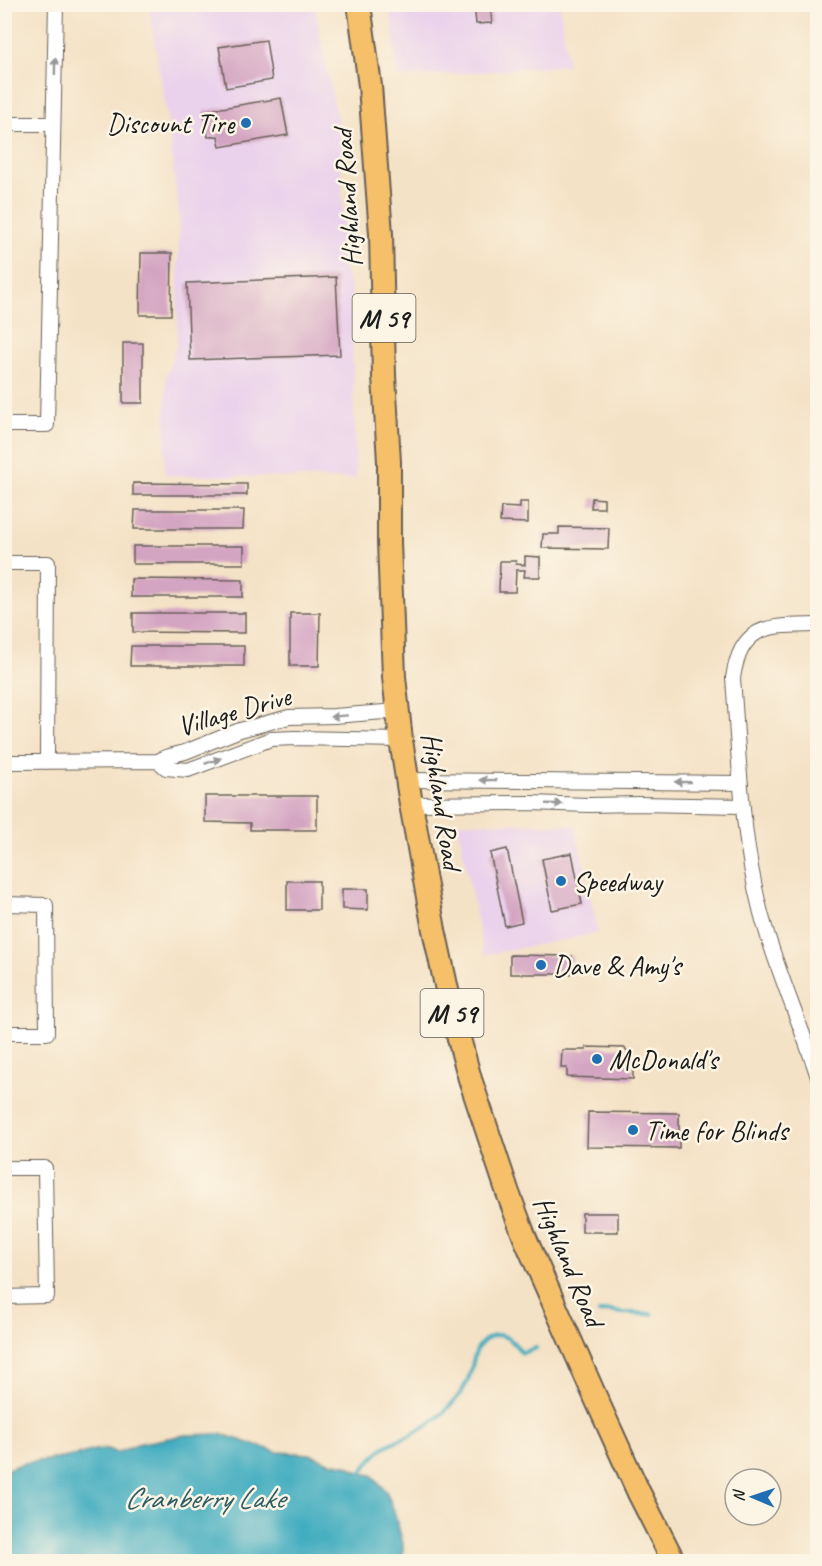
<svg xmlns="http://www.w3.org/2000/svg" width="822" height="1566" font-family="Caveat,sans-serif">
<style>
.built{fill:#ead1ec}
.water{fill:#40acbf;stroke:#2e646e;stroke-width:1.5}
.lines{fill:none;stroke-linecap:round;stroke-linejoin:round}
.stream{stroke:#40acbf;stroke-width:4}
.building{fill:#d4a5c3}
.minor-casing{stroke:#686158;stroke-width:16}
.trunk-casing{stroke:#686158;stroke-width:26}
.minor{stroke:#fff;stroke-width:14}
.trunk{stroke:#f6c06b;stroke-width:22}
.oneway{fill:#999}
.poi-dot{fill:#1f6fb2;stroke:#fcf5e5;stroke-width:2}
.labels{text-anchor:middle;dominant-baseline:central;stroke-width:5;stroke-linejoin:round;paint-order:stroke}
.shield{fill:#fcf5e5;stroke:#5f5d58;stroke-width:1.5}
.shield-label{font-size:27px;font-weight:bold;fill:#1c1c1c}
.poi-label{font-size:28px;fill:#1c1c1c;stroke:#fcf5e5;text-anchor:start}
.street-label{font-size:28px;fill:#1c1c1c;stroke:#fcf5e5}
.water-label{font-size:30px;font-style:italic;fill:#2c5d65;stroke:#fcf5e5}
</style>
<rect width="100%" height="100%" fill="#fcf5e5"/>
<filter id="ink" filterUnits="userSpaceOnUse"><feTurbulence type="fractalNoise" baseFrequency=".0167" numOctaves="2"/><feDisplacementMap in="SourceGraphic" scale="12" xChannelSelector="R" yChannelSelector="G"/><feConvolveMatrix kernelMatrix="1 2 1 2 8 2 1 2 1" color-interpolation-filters="sRGB"/></filter>
<filter id="wash" filterUnits="userSpaceOnUse"><feTurbulence type="fractalNoise" baseFrequency=".008" numOctaves="4" result="noise"/><feDisplacementMap in="SourceGraphic" scale="24" xChannelSelector="R" yChannelSelector="G"/><feGaussianBlur stdDeviation="1.35" result="paint"/><feColorMatrix in="noise" values="0 0 0 0 0 0 0 0 0 0 0 0 0 0 0 0 0 1.4 0 .05"/><feComposite in="paint" operator="in"/></filter>
<g filter="url(#wash)">
<rect width="100%" height="100%" fill="#f4e2c6"/>
<!-- built -->
<path class="built" d="M149,5h165l27,132 3,131 7,21 5,190 -191,-4 1,-99 11,-32 2,-130 -12,-96z
M390,5h170l8,60 -170,13z
M457,822l118,3 23,108 -114,22z"/>
<!-- water -->
<path class="water" d="M221,1434l56,18 33,2 19,8 18,3 14,8 11,2 14,16 8,20 9,33v17h-398v-91l19,-7 45,-6 26,-7 12,-1 9,3 6,-1 15,-7 48,-9z"/>
<g class="lines">
<!-- stream -->
<path class="stream" d="M599,1313l9,-2 15,2 29,1
M361,1473c6,-8 13,-18 21,-24 9,-7 19,-10 29,-14 12,-6 28,-17 37,-27 8,-8 17,-20 21,-31 6,-17 3,-33 24,-41 13,-4 22,8 29,17l14,-5"/>
</g>
<g id="blocks">
<!-- building -->
<path class="building" d="M474,4h16l2,19 -16,1z
M266,40l6,40 -46,8 -7,-41z
M281,98l7,37 -68,12 -2,-11 -10,1 -4,-26z
M141,253h31l-1,62h-31z
M336,277l4,78 -150,5 -3,-77z
M123,343h20v60h-20z
M133,483l114,1v11h-114z
M592,498l12,1v9h-13z
M520,502h8v21l-28,-1 1,-15 19,1z
M135,510h109l-1,19h-109z
M559,527l50,1 -1,21 -66,-1 1,-14h16z
M133,546h111v18h-111z
M525,556l15,1v20h-16l1,-7h-9l-1,22h-16l1,-31h16v3l9,1z
M131,579l112,1v17h-112z
M133,613h112v20l-112,-1z
M290,613h30l-1,53h-29z
M131,646h113v20h-114z
M205,796h112v34h-67v-7l-45,-1z
M507,849l15,73 -17,4 -15,-73z
M572,853l10,51 -30,6 -10,-51z
M287,881h32v29h-32z
M342,889h26v21l-26,-1z
M510,955l62,1 -1,18h-61z
M586,1047l39,1 1,3h7v28l-66,-2v-9h-6l1,-18h24z
M588,1112l91,1v35l-92,-1z
M582,1213h36v19h-36z"/>
</g>
</g>
<g filter="url(#ink)">
<use href="#blocks" fill-opacity="0" stroke="#686158" stroke-width="1.5"/>
<g class="lines">
<defs>
<path id="minor" d="M4,124h49
M4,425h43l9,-421
M4,563h44l-1,199
M818,625c-47,1 -77,-3 -85,53 6,78 8,159 28,235 15,56 39,109 57,164
M158,761l8,7 22,2 83,-31 23,-1 107,2
M4,762l154,-1 8,-4 19,-5 55,-22 49,-13 45,-1 63,-5
M407,780l334,3
M411,804l119,-1 59,2 50,-1 104,2
M4,904l42,1 1,128h-43
M4,1168h41l2,128 -43,1"/>
<path id="trunk" d="M359,4l11,82 11,148 3,142 5,86v80l5,135 7,63 10,64 23,126 18,83 18,66 38,114 17,45 73,165 41,90 35,69"/>
</defs>
<!-- minor casing -->
<use href="#minor" class="minor-casing"/>
<!-- trunk casing -->
<use href="#trunk" class="trunk-casing"/>
<!-- minor -->
<use href="#minor" class="minor"/>
<!-- trunk -->
<use href="#trunk" class="trunk"/>
</g>
<!-- one-way arrows -->
<defs><path id="oneway-solid" d="M-6-.8H1V-3.2L6.5 0L1 3.2V.8H-6Z" transform="scale(1.5)"/></defs>
<g class="oneway">
<use href="#oneway-solid" transform="translate(55 66) rotate(-89)"/>
<use href="#oneway-solid" transform="translate(339 716) rotate(176)"/>
<use href="#oneway-solid" transform="translate(213 761) rotate(-19)"/>
<use href="#oneway-solid" transform="translate(488 780) rotate(-179)"/>
<use href="#oneway-solid" transform="translate(683 782) rotate(-179)"/>
<use href="#oneway-solid" transform="translate(554 804) rotate(2)"/>
</g>
</g>
<!-- markers -->
<g class="poi-dot">
<circle cx="246" cy="123" r="6"/>
<circle cx="561" cy="881" r="6"/>
<circle cx="541" cy="965" r="6"/>
<circle cx="597" cy="1059" r="6"/>
<circle cx="633" cy="1130" r="6"/>
</g>
<g class="labels">
<!-- shield labels -->
<g class="shield">
<rect x="352.5" y="294" width="63" height="48" rx="4.5"/>
<rect x="420.5" y="989" width="63" height="48" rx="4.5"/>
</g>
<g class="shield-label">
<text x="384" y="318">M 59</text>
<text x="452" y="1013">M 59</text>
</g>
<!-- poi labels -->
<g class="poi-label">
<text x="234" y="123" text-anchor="end">Discount Tire</text>
<text x="573" y="881">Speedway</text>
<text x="553" y="965">Dave &amp; Amy's</text>
<text x="609" y="1059">McDonald's</text>
<text x="645" y="1130">Time for Blinds</text>
</g>
<!-- street labels -->
<g class="street-label">
<text transform="translate(347 198) rotate(-94)">Highland Road</text>
<text transform="translate(234 711) rotate(-16)">Village Drive</text>
<text transform="translate(442 801) rotate(81)">Highland Road</text>
<text transform="translate(569 1261) rotate(67)">Highland Road</text>
</g>
<!-- water labels -->
<g class="water-label">
<text x="204" y="1498">Cranberry Lake</text>
</g>
</g>
<!-- margin -->
<rect width="822" height="1566" fill="none" stroke="#fcf5e5" stroke-width="24"/>
<!-- north arrow -->
<g transform="translate(753 1497) rotate(272)"><circle r="28" fill="#fcf5e5" stroke="#a29e95" stroke-width="1.5"/>
<path d="M0-4.5L10 22L0 15L-10 22Z" fill="#1f6fb2"/>
<text y="-9" font-size="16" font-weight="bold" text-anchor="middle" fill="#1c1c1c">N</text>
</g>
</svg>
